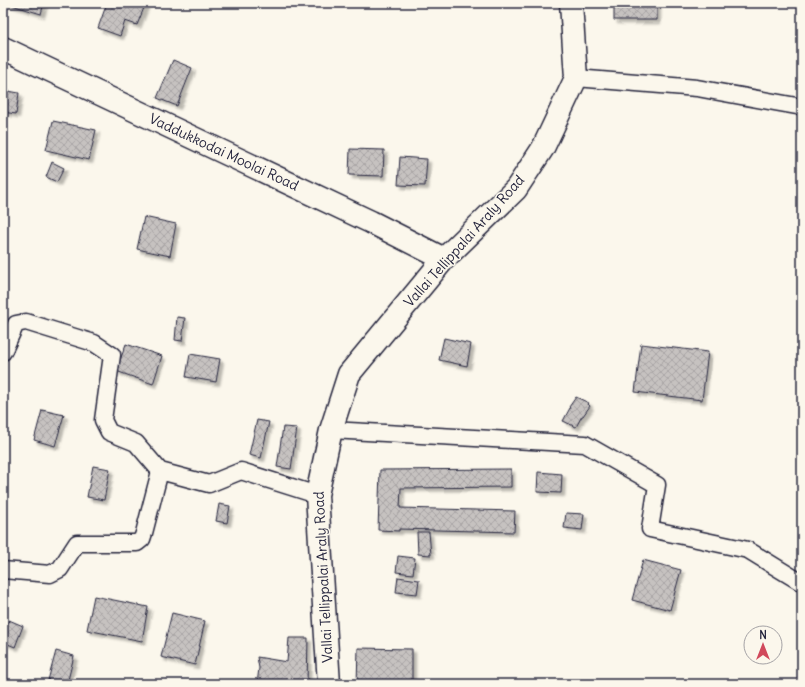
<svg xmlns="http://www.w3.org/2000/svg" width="805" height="687" font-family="Delius,sans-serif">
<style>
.building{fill:url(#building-cross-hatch);stroke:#22223b;filter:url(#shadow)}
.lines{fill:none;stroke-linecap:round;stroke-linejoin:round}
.street-casing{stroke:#22223b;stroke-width:19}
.secondary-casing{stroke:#22223b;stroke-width:25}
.street{stroke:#fbf7ec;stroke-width:16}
.secondary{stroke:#fbf7ec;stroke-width:22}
.labels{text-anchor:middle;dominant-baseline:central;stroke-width:3;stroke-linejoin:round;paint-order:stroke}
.street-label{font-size:14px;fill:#22223b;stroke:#fbf7ec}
</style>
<defs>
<pattern id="building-cross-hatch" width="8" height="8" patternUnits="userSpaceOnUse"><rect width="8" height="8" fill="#c6c2c0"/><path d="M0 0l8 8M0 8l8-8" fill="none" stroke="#aaa6a6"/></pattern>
<filter id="shadow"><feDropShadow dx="3.5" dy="3.5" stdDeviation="1" flood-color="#0004"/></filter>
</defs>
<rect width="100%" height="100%" fill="#fbf7ec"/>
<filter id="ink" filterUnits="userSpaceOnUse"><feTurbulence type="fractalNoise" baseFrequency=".025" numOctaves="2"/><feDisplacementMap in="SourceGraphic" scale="8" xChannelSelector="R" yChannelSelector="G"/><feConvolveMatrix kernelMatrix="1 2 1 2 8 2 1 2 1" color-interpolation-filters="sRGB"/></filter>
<g filter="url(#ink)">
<!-- building -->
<path class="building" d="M5,3h39l-3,11z
M107,3h39l-9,22 -12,-4 -5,15 -22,-8z
M614,3h43v17h-43z
M173,60l19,8 -15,38 -20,-8z
M3,90l16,3 -3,21 -13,-2z
M53,121l43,9 -7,30 -43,-10z
M350,149l34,1 -1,26 -34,-1z
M400,157l27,2 -2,27 -27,-1z
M52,162l12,6 -7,14 -11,-5z
M144,217l32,7 -6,32 -33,-7z
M177,317l8,1 -3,23 -7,-1z
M444,338l27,6 -4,22 -28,-6z
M126,344l36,12 -9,28 -37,-13z
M641,344l67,8 -6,48 -67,-8z
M190,354l30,5 -4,23 -30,-5z
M576,397l13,6 -1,1 2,2 -7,10h-1l-6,11 -13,-6 7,-13 -1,-1z
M42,410l22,5 -9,31 -21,-6z
M257,420l12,2 -8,36 -12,-3z
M283,427l14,1 -6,41 -14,-2z
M93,466l17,3 -6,31 -17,-3z
M511,469v18l-110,1 -1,20 115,3 -1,21 -115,-3v2l-21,-1 2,-60z
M538,472l24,2 -1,19 -24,-1z
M219,504l11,2 -3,17 -11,-2z
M566,513l18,1 -2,16 -18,-2z
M417,532h12l2,23 -13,-1z
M398,556l17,2 -2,16 -17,-2z
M643,560l38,10 -11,40 -38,-10z
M398,577l21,3 -2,14 -21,-2z
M94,596l54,11 -6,34 -55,-11z
M172,613l33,8 -10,44 -34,-8z
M9,620l14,6 -8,21 -12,-5v-8z
M289,638h19l-1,46h-50l2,-16 -2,-11 30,5z
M358,648l54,1v35h-55z
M56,651l18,5 -7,28h-20z"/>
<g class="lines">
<defs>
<path id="street" d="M576,78l121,10 105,19
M3,352l13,-28 10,-2 68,21 18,12 -9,65 6,12 27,11 24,28 49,13 32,-13 76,24
M331,430l254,14 72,41 -7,44 98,21 54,33
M3,570l47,4 10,-5 17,-26h60l5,-4 2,-6 16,-62"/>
<path id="secondary" d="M3,48l368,174 73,37
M329,684l-12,-189 14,-65 18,-56 95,-115 72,-70 27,-41 33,-70 -5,-75"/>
</defs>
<!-- street casing -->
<use href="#street" class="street-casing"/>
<!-- secondary casing -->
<use href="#secondary" class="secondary-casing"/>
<!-- street -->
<use href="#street" class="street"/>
<!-- secondary -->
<use href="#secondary" class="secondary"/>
</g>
</g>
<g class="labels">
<!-- street labels -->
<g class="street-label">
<text transform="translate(224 152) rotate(25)">Vaddukkodai Moolai Road</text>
<text transform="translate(464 241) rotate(-48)">Vallai Tellippalai Araly Road</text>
<text transform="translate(323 577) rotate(-93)">Vallai Tellippalai Araly Road</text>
</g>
</g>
<!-- margin -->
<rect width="805" height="687" fill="none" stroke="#fbf7ec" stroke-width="16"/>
<rect x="8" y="8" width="789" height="671" fill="none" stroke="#22223b" stroke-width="1.5" filter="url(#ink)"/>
<!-- north arrow -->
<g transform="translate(763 645)"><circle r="19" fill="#fbf7ec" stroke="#a4a2a5"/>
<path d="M0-3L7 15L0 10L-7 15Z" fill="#d1495b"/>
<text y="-6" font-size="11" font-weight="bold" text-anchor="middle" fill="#22223b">N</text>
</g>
</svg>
